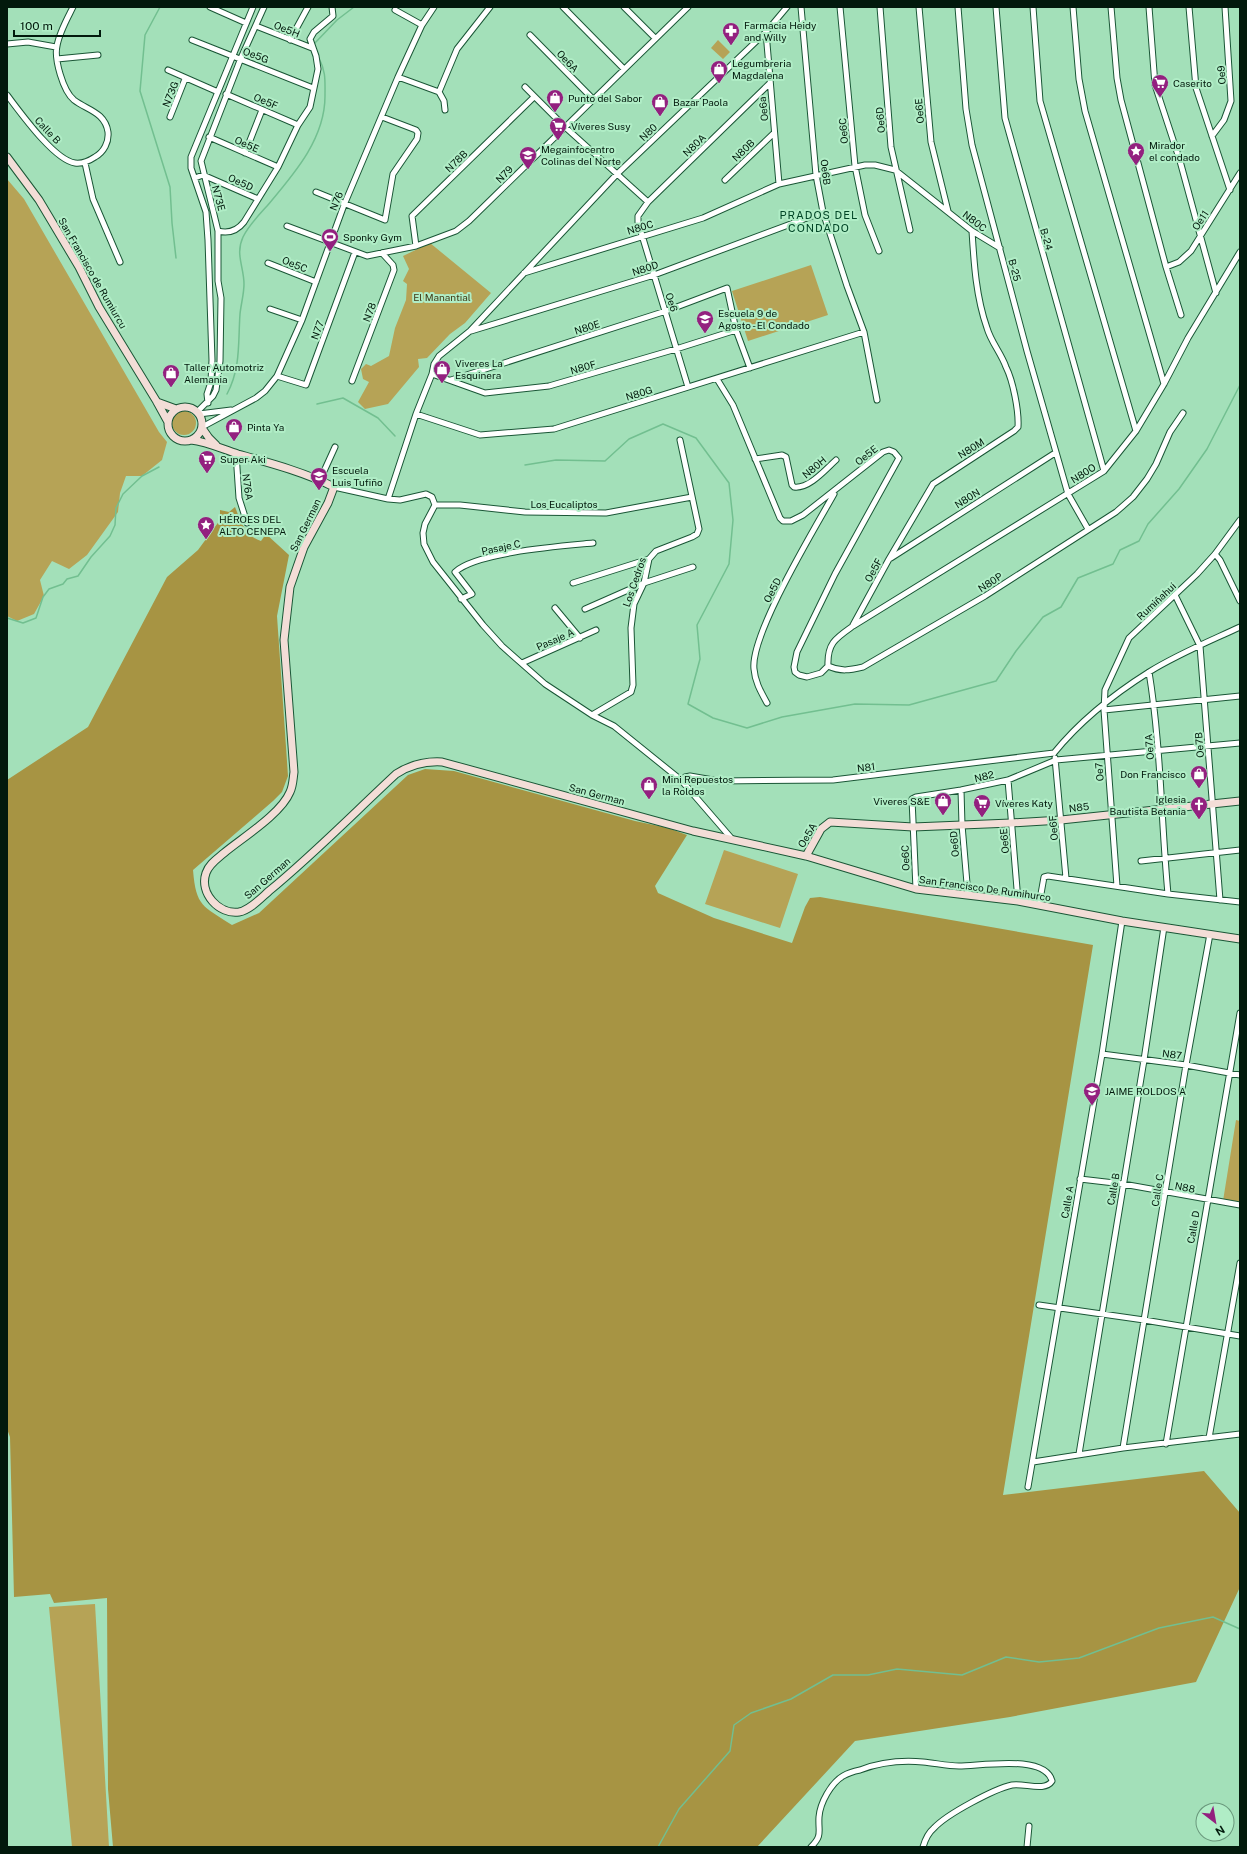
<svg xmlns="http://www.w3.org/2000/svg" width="1247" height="1854" font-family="'Public Sans',sans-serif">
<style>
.green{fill:#b6a356}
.forest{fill:#a79443}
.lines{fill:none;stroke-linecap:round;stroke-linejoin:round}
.stream{stroke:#72bf90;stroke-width:1.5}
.street-casing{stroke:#1a5636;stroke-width:7}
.secondary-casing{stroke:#1a5636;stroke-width:9}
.street{stroke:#fff;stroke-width:5}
.secondary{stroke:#f3ddd7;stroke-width:7}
.labels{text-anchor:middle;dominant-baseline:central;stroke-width:4;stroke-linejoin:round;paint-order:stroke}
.poi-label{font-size:10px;fill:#02190c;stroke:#b0edc6;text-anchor:start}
.street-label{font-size:10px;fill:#02190c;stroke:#b0edc6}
.park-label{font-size:10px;fill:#413916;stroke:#b0edc6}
.neighbourhood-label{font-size:11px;letter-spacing:1px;fill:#014526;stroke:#b0edc6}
</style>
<rect width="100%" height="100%" fill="#a3e0b9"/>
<!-- green -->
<path class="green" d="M718,40l12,12 -7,7 -12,-11z
M7,179l17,20 135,233 8,10 -5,18 -20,16h-16l-6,17 -2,19 -31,43 -18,14 -17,-8 -12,19 4,16 -10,18 -17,7 -10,-5z
M430,243l61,50 -26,30 -15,11 -23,24 -9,1 1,8 -31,37 -23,5 -7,-7 11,-20 -6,-3 -2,-10 5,-5 5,2 18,-10 6,-28 11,-28 1,-16 -4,-3 6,-12 -6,-13z
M811,265l17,50 -80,26 -16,-50z
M172 423a12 12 0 1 1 24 0a12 12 0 1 1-24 0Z
M724,850l74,24 -18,54 -75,-24z
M1236,1120l4,1v82l-17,-2z
M95,1604l14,243h-37l-23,-240z"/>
<!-- forest -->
<path class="forest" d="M235,507c6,15 10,29 26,34l5,-7 23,21 -12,61 11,160 -6,16 -9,9 -80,69c3,37 10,36 39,55l27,-12 149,-138 17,-6 29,2 181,50 33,7 19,7 -32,51 3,7 56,25 78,25 13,-36 5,-9 10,-1 273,48 -90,550 201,-24 36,42v74l-44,95 -186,35 -155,24 -98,106h-644l-5,-58 -1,-191 -53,5 -4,-9 -36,3 -4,-160 -3,-8v-649l81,-53 79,-150 31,-27 22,-30v-10l9,2z"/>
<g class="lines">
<!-- stream -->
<path class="stream" d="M160,7l-15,28 -5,56 30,96 2,36 4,35
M314,44l23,-24 17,-13
M227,394c14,-26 11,-52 13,-80 1,-10 4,-20 4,-30 0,-17 -9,-30 -1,-47 6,-12 16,-22 24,-31 27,-32 58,-67 58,-110 0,-16 1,-24 -6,-38
M317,404l26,-6 35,20 17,18
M525,465l31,-5 49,1 24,-22 34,-15 33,14 33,45 4,37 -4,44 -32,61 3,34 -12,45 25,14 34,10 35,-11 73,-13 54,1 87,-24 20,-30 27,-34 18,-10 17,-29 35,-14 7,-14 19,-9 9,-17 31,-35 28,-40 33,-64
M7,618l16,5 13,-5 7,-21 6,-8 14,-5 4,-5 11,-3 13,-19 19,-21 5,-11 1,-17 7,-14 19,-18 17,-9
M658,1847l21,-38 51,-58 4,-26 17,-12 40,-14 42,-24h35l29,-6 65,6 44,-18 33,5 40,-4 80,-30 54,-11 27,12"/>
<defs>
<path id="street" d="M210,7l36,16
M563,7l61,62
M624,7l31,31
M801,7l15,168 7,37 24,74 17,46 13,68
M840,7l15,159 10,49 14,36
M880,7l11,140 19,83
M919,7l12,135 17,69
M958,7l8,102 6,36 55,206 41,143 20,35
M996,7l9,111 99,353
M1033,7l7,94 96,330
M1073,7l6,72 6,32 79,273
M1111,7l6,71 4,22 45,167 15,48
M1149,7l6,78 25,76 36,132
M1189,7l7,81 34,102
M395,10l27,15
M256,26l56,22
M766,32l13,152
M530,35l63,64
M192,40l121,48
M290,40l18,-33
M7,44l21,-2 28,5
M57,59l41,-4
M168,70l50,22
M398,77l41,15 5,9 1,9
M525,87l40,40 83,75
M439,92l18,-43 33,-42
M226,94l72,31
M7,95c13,17 47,65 68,68 8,1 14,-2 20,-6 9,-5 14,-15 13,-25 -3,-20 -21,-22 -34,-32 -11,-9 -20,-41 -17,-54 2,-13 10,-27 16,-39
M170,117l15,-38
M1212,136l12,-16 7,-19 -6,-94
M209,137l69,30
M245,153l17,-43
M85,163l8,36 27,63
M195,178l8,-3 55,24
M725,180l49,-47
M316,192l69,28 8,-46 24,-35 1,-6 -2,-3 -34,-13
M287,226l80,30 49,-10 40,-15 13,-10 219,-214
M218,231c11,3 19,0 26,-9l34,-55 20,-42 12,-18 8,-38 -2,-13 -6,-17 4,-7 19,-16 -1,-9
M416,246l-4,-30 122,-119
M268,263l48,19
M1166,267l13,-5 12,-11 49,-78
M524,273l179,-55 76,-34 86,-19h10l20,5 77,61 28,17
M270,309l32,11
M471,331l183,-56 169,-63
M432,374l53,19 64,-7 127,-37 60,-19
M277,376l29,9 49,-133
M717,379l16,26 47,113 3,3h8l12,-6 80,-63 6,-2 5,2 5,6 -64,116 -38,78 -3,15 1,5 4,3 8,2 14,-4 7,-7
M451,380l215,-69 61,-23 9,42 14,38
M352,381l42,-111 -1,-5 -11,-12
M688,387l-50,-165v-6l10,-14 121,-118
M208,403l-1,-9 4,-12 1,-22 -4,-120 -2,-28 -15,-44v-11l62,-150
M197,412l16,-16 3,-6 4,-29 1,-63 -3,-17v-50l-17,-70 40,-103 23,-51
M199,414l32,-4
M416,414l64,21 74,-6 310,-97
M202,427l54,-29 9,-7 12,-15 25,-56 42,-115 54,-128 24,-52 12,-18
M236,453l3,45 8,25
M755,459l27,-4 4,2 6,28 2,2c15,2 31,-17 42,-27
M320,480l15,-33
M334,487l54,12 12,1 26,-6 6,3 3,8 -10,19 -2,9 1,11 9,18 50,63 19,21 43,38 47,31 22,11 67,54 51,59
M388,499l28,-85 16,-40 2,-10 5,-8 31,-25 147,-157 149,-142 21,-25
M435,505h25l65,7 81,1 86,-16
M1215,554l5,6 20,41
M891,558l164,-105
M573,583l76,-24
M1175,595l25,51 20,254
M461,599l11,-5 -17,-22c22,-20 107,-26 138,-29
M555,608l25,30
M585,609l59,-26 49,-16
M853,625l36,-66 44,-75 81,-53 4,-4c1,-16 -5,-46 -12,-60 -5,-14 -15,-25 -19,-39 -11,-31 -13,-65 -15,-97
M522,663l74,-33
M828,666c-1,-23 8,-28 25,-40l251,-155 32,-40 28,-47 24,-46 52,-86
M828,666c13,6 22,4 35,1l122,-71 131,-84 17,-15 14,-18 9,-15 14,-32 13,-19
M1149,672c12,73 12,148 19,222
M767,703c-6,-11 -12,-21 -13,-34 -4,-34 61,-141 80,-175
M1104,710l136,-14
M592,715l39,-23 2,-7 -2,-57 3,-24 10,-21 5,-24 7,-8 36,-14 5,-3 2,-5 -19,-89
M1054,753c26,-32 60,-59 95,-81 29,-18 61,-31 91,-45
M1055,758l11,120
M681,780l4,-3 5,-1 29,5 114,-1 221,-27
M1008,780l10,121
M961,790l1,35 6,70
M1141,861l99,-11
M1117,886l-13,-176 1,-20 24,-52 68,-64 18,-20 25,-34
M916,889l-4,-90 4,-2 45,-7 47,-10 48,-20 184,-17
M1039,905l5,-28 4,-1 120,18 72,8
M1102,1054l84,11 54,10
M1080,1179l43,5 117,21
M1039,1305l105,15 96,16
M1209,1438l31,-175
M1166,1444l74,-431
M1123,1448l63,-383 24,-131
M1079,1454l65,-394 20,-133
M1033,1462l90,-14 117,-14
M1028,1487l74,-433 20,-133
M811,1847c12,-12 7,-15 8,-30 1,-14 12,-34 24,-41 5,-3 12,-5 17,-6 21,-8 41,-10 63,-8 12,1 24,4 36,4 22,0 86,-12 93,15 -7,11 -27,2 -40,4 -18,4 -65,29 -78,43 -6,5 -9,12 -11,19
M1027,1847l2,-21"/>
<path id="secondary" d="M7,157l32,43 40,67 20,40 58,95 11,20
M157,402l19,7
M168 424a17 17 0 1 1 34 0a17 17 0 1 1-34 0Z
M202,428l7,10 7,7
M191,440c17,2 31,9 47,14 32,9 66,18 96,33l-6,16 -24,44 -14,40 -6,53 10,132c-1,7 -1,14 -4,20 -9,22 -48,46 -66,61 -7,6 -15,11 -18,20 -7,20 13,42 33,39 11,-2 22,-14 30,-21 44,-36 85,-78 127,-117 14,-9 29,-13 46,-12l251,69 113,25 110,33 102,12 104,20 118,18
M806,856l15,-27 9,-7 83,5 98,-4 50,-3 179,-19"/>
</defs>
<!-- street casing -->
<use href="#street" class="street-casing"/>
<!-- secondary casing -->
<use href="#secondary" class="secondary-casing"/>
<!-- street -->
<use href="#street" class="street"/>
<!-- secondary -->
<use href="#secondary" class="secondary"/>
</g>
<!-- icons -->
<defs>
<symbol id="pharmacy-pin" viewBox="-11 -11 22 30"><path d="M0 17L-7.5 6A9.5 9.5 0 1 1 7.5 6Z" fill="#93207f" stroke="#b0edc6"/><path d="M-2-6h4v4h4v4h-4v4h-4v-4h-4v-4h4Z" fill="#fff"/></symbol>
<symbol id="shop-pin" viewBox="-11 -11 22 30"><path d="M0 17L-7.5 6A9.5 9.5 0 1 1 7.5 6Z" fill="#93207f" stroke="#b0edc6"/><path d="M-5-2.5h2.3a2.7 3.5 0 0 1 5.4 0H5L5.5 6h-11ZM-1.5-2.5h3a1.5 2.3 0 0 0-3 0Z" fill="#fff"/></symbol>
<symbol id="supermarket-pin" viewBox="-11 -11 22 30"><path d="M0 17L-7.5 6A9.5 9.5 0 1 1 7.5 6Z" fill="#93207f" stroke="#b0edc6"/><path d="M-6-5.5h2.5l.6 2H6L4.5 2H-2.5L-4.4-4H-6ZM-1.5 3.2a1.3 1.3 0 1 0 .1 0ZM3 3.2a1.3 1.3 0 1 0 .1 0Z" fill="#fff"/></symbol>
<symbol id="sight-pin" viewBox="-11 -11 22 30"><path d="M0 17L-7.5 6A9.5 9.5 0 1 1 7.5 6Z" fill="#93207f" stroke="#b0edc6"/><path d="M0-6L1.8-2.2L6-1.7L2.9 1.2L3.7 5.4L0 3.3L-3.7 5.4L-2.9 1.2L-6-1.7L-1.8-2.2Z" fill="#fff"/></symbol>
<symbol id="school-pin" viewBox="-11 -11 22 30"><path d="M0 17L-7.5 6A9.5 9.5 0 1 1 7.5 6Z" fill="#93207f" stroke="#b0edc6"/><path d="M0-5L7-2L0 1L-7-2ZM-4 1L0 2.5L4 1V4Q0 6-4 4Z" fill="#fff"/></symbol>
<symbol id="stadium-pin" viewBox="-11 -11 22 30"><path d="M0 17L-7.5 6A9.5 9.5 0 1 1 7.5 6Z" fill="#93207f" stroke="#b0edc6"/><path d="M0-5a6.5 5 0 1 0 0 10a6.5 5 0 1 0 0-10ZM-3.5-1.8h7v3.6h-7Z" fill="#fff"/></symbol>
<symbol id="church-pin" viewBox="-11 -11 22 30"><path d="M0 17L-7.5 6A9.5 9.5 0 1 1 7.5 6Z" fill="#93207f" stroke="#b0edc6"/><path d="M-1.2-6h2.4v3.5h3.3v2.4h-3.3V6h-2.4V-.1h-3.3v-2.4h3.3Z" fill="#fff"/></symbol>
<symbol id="university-pin" viewBox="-11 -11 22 30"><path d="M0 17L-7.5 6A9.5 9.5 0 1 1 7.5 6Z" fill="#93207f" stroke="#b0edc6"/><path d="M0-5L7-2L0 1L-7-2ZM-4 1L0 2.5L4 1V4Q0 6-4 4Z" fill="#fff"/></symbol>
</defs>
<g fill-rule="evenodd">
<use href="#pharmacy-pin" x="721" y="21" width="20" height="27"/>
<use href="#shop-pin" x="709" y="59" width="20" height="27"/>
<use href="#supermarket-pin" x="1150" y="73" width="20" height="27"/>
<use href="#shop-pin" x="545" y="88" width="20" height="27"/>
<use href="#shop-pin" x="650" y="92" width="20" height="27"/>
<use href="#supermarket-pin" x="548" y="116" width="20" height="27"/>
<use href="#sight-pin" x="1126" y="141" width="20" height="27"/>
<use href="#school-pin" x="518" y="145" width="20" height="27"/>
<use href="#stadium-pin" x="320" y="227" width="20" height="27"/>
<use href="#school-pin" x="695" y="309" width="20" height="27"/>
<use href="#shop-pin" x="432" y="359" width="20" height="27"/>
<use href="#shop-pin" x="161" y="363" width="20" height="27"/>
<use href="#shop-pin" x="224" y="417" width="20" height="27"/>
<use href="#supermarket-pin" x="197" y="449" width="20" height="27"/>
<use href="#school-pin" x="309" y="466" width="20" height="27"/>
<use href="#sight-pin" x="196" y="515" width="20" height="27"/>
<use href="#shop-pin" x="1189" y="764" width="20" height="27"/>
<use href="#shop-pin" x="639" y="775" width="20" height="27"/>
<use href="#shop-pin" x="933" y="791" width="20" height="27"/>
<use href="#supermarket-pin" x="972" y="793" width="20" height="27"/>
<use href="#church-pin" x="1189" y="795" width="20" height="27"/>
<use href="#university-pin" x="1082" y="1081" width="20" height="27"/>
</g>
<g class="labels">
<!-- poi labels -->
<g class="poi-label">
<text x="744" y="25">Farmacia Heidy<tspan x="744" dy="12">and Willy</tspan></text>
<text x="732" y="63">Legumbreria<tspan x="732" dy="12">Magdalena</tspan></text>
<text x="1173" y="83">Caserito</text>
<text x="568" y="98">Punto del Sabor</text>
<text x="673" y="102">Bazar Paola</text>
<text x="571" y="126">Víveres Susy</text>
<text x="1149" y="145">Mirador<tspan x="1149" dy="12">el condado</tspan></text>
<text x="541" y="149">Megainfocentro<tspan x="541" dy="12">Colinas del Norte</tspan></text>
<text x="343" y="237">Sponky Gym</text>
<text x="718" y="313">Escuela 9 de<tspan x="718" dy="12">Agosto - El Condado</tspan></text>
<text x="455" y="363">Viveres La<tspan x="455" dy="12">Esquinera</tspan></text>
<text x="184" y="367">Taller Automotriz<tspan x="184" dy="12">Alemania</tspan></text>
<text x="247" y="427">Pinta Ya</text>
<text x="220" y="459">Super Aki</text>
<text x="332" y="470">Escuela<tspan x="332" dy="12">Luis Tufiño</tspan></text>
<text x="219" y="519">HÉROES DEL<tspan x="219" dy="12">ALTO CENEPA</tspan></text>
<text x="1186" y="774" text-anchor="end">Don Francisco</text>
<text x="662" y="779">Mini Repuestos<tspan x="662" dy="12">la Roldos</tspan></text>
<text x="1186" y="799" text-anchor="end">Iglesia<tspan x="1186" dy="12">Bautista Betania</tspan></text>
<text x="930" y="801" text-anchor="end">Viveres S&amp;E</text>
<text x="995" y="803">Víveres Katy</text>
<text x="1105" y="1091">JAIME ROLDOS A</text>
</g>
<!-- street labels -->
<g class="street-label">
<text transform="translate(287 29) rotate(22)">Oe5H</text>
<text transform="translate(256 55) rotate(21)">Oe5G</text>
<text transform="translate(568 61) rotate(46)">Oe6A</text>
<text transform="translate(1221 75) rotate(-94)">Oe9</text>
<text transform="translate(170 94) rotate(-68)">N73G</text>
<text transform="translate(266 101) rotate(23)">Oe5F</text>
<text transform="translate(763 109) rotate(-96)">Oe6a</text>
<text transform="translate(919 111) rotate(-95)">Oe6E</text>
<text transform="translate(880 120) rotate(-95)">Oe6D</text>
<text transform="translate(48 130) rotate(47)">Calle B</text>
<text transform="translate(843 131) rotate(-95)">Oe6C</text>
<text transform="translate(648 132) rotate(-44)">N80</text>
<text transform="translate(247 144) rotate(24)">Oe5E</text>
<text transform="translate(694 145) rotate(-44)">N80A</text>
<text transform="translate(743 150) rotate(-44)">N80B</text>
<text transform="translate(456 161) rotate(-44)">N78B</text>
<text transform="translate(826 172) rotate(83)">Oe6B</text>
<text transform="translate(504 174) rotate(-45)">N79</text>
<text transform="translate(241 182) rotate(24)">Oe5D</text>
<text transform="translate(219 198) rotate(75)">N73E</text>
<text transform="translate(336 201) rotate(-68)">N76</text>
<text transform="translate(1200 220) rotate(-57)">Oe11</text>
<text transform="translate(975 221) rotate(37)">N80C</text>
<text transform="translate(640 227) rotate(-17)">N80C</text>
<text transform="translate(1047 239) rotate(74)">B-24</text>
<text transform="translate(295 264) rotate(22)">Oe5C</text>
<text transform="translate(645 268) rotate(-18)">N80D</text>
<text transform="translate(1015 270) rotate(75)">B-25</text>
<text transform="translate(93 273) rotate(60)">San Francisco de Rumiurcu</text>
<text transform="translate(672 302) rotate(73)">Oe6</text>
<text transform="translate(369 312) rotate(-69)">N78</text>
<text transform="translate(587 327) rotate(-18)">N80E</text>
<text transform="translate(317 330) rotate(-70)">N77</text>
<text transform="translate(583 367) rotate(-16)">N80F</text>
<text transform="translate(639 393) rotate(-17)">N80G</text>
<text transform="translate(971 448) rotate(-32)">N80M</text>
<text transform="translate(866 455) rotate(-38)">Oe5E</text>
<text transform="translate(814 467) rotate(-40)">N80H</text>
<text transform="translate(1083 473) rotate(-32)">N80O</text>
<text transform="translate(248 487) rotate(82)">N76A</text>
<text transform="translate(967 498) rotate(-32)">N80N</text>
<text x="564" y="504">Los Eucaliptos</text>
<text transform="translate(305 525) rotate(-64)">San German</text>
<text transform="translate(501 547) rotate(-12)">Pasaje C</text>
<text transform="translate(873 570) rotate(-62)">Oe5F</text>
<text transform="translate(634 582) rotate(-71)">Los Cedros</text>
<text transform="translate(990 582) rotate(-33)">N80P</text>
<text transform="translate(772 590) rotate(-63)">Oe5D</text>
<text transform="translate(1156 601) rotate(-43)">Rumiñahui</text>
<text transform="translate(555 639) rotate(-24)">Pasaje A</text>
<text transform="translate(1199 745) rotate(-95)">Oe7B</text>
<text transform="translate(1149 747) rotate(-95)">Oe7A</text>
<text transform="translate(866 767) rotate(-7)">N81</text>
<text transform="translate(1099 772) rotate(-95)">Oe7</text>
<text transform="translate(984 776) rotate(-13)">N82</text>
<text transform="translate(597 794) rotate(15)">San German</text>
<text transform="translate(1079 807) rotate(-7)">N85</text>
<text transform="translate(1053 828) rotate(-95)">Oe6F</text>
<text transform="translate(807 835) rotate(-59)">Oe5A</text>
<text transform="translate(1004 841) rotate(-95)">Oe6E</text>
<text transform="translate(954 844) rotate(-95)">Oe6D</text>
<text transform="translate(905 858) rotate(-92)">Oe6C</text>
<text transform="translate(267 878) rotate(-41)">San German</text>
<text transform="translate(985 888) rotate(8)">San Francisco De Rumihurco</text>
<text transform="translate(1172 1054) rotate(7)">N87</text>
<text transform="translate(1185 1187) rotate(11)">N88</text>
<text transform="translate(1113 1189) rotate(-80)">Calle B</text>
<text transform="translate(1157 1190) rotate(-81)">Calle C</text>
<text transform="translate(1067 1202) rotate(-80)">Calle A</text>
<text transform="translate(1193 1227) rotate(-80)">Calle D</text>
</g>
<!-- park labels -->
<g class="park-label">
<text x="442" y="297">El Manantial</text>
</g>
<!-- neighbourhood labels -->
<g class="neighbourhood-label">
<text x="819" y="215">PRADOS DEL<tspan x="819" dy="13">CONDADO</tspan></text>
</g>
</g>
<!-- border -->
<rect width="1247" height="1854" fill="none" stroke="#02190c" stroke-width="16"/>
<!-- north arrow -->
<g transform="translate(1215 1822) rotate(149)"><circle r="19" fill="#b0edc6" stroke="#6a987c"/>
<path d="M0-3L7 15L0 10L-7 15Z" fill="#93207f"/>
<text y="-6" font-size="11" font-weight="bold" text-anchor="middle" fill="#02190c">N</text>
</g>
<!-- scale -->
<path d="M14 30v6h86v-6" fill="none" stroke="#02190c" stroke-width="2"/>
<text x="20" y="30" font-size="12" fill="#02190c" stroke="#b0edc6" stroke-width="3" paint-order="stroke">100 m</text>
</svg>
